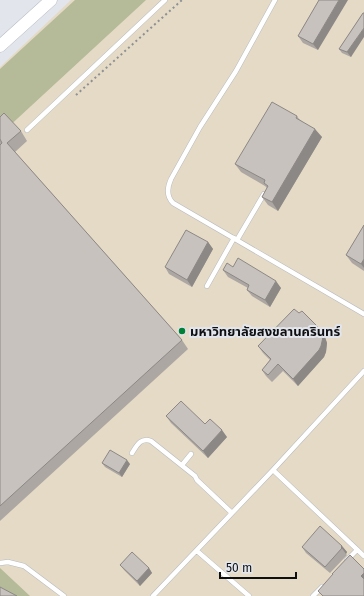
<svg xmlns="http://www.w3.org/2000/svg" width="364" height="596" font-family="'Fira Sans','Noto Sans Thai',sans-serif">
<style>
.education{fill:#e4dac5}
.green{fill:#b5ba98}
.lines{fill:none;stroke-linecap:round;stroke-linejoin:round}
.service-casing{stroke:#b7bac0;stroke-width:5.5}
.tertiary-casing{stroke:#b7bac0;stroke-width:13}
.path{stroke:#8d9094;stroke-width:2;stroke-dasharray:2 3;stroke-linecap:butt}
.service{stroke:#fff;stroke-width:4.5}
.tertiary{stroke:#fff;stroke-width:12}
.wall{fill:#aca7a3}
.shaded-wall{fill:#8c8885}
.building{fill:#c8c2be;stroke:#8c8885}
.poi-dot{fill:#007f39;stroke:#e2e5eb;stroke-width:1.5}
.labels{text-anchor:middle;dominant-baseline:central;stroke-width:4;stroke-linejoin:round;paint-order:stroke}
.poi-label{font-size:13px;font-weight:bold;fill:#0e0f11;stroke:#e2e5eb;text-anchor:start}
</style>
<rect width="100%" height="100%" fill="#e2e5eb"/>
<!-- education -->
<path class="education" d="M71,0h293v596h-364v-529z"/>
<!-- green -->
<path class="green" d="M75,0h71l-141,130 -5,-5v-56z
M0,568l30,28h-30z"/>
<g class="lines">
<defs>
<path id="service" d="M275,0l-39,71 -36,56 -29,52c-4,9 -5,17 2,24l191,111
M27,130l138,-130
M237,240l27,-46
M207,286l27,-48
M132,453c5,-8 9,-16 19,-12l44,35 2,4 35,33
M182,465l9,-11
M273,470l91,86
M197,551l52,45
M347,560l10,-10
M0,563l8,-1 16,4 40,30
M153,596l120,-126 91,-99
M313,596l9,-9"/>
<path id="tertiary" d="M0,46l51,-46"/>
</defs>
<!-- service casing -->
<use href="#service" class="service-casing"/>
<!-- tertiary casing -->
<use href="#tertiary" class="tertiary-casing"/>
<!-- path -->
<path class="path" d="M76,95l106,-95"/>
<!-- service -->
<use href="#service" class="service"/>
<!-- tertiary -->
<use href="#tertiary" class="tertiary"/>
</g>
<!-- wall -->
<path class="wall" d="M319,0l-1,50 -15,-7 -5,-7z
M363,13l-12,44 -9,-4 -3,-4z
M297,116l2,3 23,18 -44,74 -10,-6 -6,-8 5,-9 -2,-2 -24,-14 -6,-8z
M0,117l21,14 6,10 -12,11 167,188 6,9 -188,172z
M364,225v46l-12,-8 -6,-8z
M208,242l5,7 -21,38 -23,-13 -4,-7z
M233,267l48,21 -11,19 -18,-11 -5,-6 1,-2 -20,-11 -5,-7z
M325,337l2,6 -1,9 -2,5 -26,29 -15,-15 -11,11 -6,-6 -4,-6 8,-10 -7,-7 -5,-7z
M166,416l61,21 -19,21 -37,-35z
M102,463l28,1 -8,13 -17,-10z
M342,546l5,6 -1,2 1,1 -17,18 -24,-20 -4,-6z
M120,565l29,3 3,5 -12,13 -16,-16z"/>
<!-- shaded-wall -->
<path class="shaded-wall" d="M339,0h9l-30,50 -5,-6z
M364,28v9l-13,20 -4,-5z
M315,129l7,8 -44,74 -6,-9z
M208,242l5,7 -21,38 -5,-7z
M364,259v9l-3,-4z
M276,281l5,7 -11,19 -5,-7z
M321,330l4,7 2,6 -1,9 -2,5 -26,29 -5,-7z
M222,430l5,7 -19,21 -5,-7z
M127,460l3,4 -8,13 -3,-4z
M342,546l5,6 -1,2 -5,-7z
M149,568l3,5 -12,13 -3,-5z
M364,573v7l-3,-4z"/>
<!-- building -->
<path class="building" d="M319,0h20l-26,44 -15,-8z
M363,13h1v15l-17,24 -8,-3z
M272,102l25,14 -1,2 19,11 -43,73 -10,-5 6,-11 -4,-3 1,-3 -30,-16z
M4,113l17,18 -14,12 175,197 -182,166v-361l2,-2 -2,-4v-22z
M364,225v34l-3,5 -15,-9z
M186,230l22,12 -21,38 -22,-13z
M238,258l38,23 -11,19 -18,-10 2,-5 -26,-15 4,-7 6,4z
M294,309l5,4 3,-2 19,19 2,7 -2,9 -2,4 -26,29 -15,-15 -10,11 -6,-5 9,-11 -13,-13z
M181,401l24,23 5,-5 12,11 -19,21 -37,-35z
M110,450l17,10 -8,13 -17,-10z
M320,526l22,20 -1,1 1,1 -17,19 -23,-20z
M132,552l17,16 -12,13 -17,-16z
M350,555l14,14v4l-3,3 3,3v17h-41l-5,-5 15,-17h-1z
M0,587l17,9h-17z"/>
<!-- markers -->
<circle class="poi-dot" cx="182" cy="331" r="4"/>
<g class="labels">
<!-- poi labels -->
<g class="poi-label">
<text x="190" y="331">มหาวิทยาลัยสงขลานครินทร์</text>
</g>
</g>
<!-- scale -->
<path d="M220 572v6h76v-6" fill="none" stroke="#0e0f11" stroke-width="2"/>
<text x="226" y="572" font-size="12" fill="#0e0f11" stroke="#e2e5eb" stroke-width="3" paint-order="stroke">50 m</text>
</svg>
